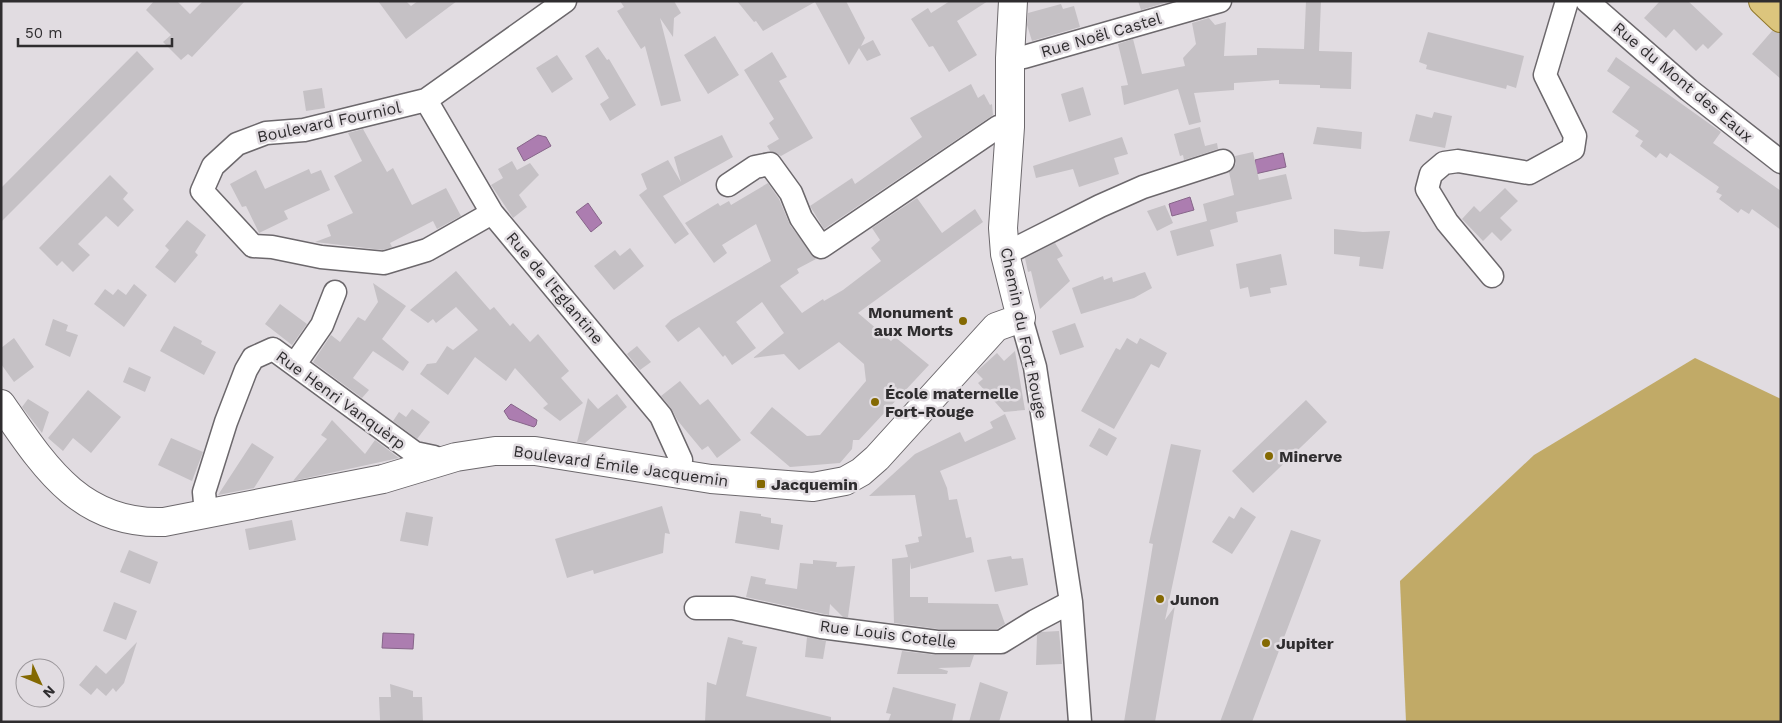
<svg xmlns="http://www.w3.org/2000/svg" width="1782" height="723" font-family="'Work Sans',sans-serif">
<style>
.green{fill:#c1aa67}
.water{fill:#ac7db0;stroke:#866589}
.building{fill:#c5c1c5}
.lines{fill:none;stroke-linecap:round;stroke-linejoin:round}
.street-casing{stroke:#6c686c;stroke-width:25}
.secondary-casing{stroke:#6c686c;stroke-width:30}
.primary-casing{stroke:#907729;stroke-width:30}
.street{stroke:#fff;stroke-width:22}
.secondary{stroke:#fff;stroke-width:28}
.primary{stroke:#dcc57d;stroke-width:28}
.poi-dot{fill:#846902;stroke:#e1dce1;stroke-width:2}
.labels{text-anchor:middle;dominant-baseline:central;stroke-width:5;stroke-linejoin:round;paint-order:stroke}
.street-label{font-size:16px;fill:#2f2d2f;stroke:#e1dce1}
.poi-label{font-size:16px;font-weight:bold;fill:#2f2d2f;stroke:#e1dce1;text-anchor:start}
</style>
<rect width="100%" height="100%" fill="#e1dce1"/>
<!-- green -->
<path class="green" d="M1695,358l86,41v323h-375l-6,-141 134,-126z"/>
<!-- water -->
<path class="water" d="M538,135l8,2 5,9 -27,15 -7,-13z
M1283,153l3,14 -31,7v-14z
M1190,197l4,13 -22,6 -3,-12z
M588,203l14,20 -11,9 -15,-20z
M511,404l26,16 -1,5 -2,2 -25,-8 -5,-8z
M383,633l31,1 -1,15 -31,-1z"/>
<!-- building -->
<path class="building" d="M154,1h23l13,13 13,-13h42l-53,56 -4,-3 -7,6 -18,-18 8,-7 -25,-25z
M378,1h28l5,5 7,-5h39l-51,38z
M620,1h54l7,12 -7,5 -1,19 -13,-19 21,83 -20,5 -16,-60 -4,3 -24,-38 7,-4z
M737,1h109l19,37 -4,8 12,-6 8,15 -14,6 -8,-13 -10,17 -34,-63 -52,29 -7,-10 -2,1z
M950,1h38l-31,20 20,34 -28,17 -16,-26 -4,1 -18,-28 17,-11 3,5z
M1138,1h33l-30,9z
M1306,1h15l-2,50 33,1 -1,37 -31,-1v-3l-41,-1v-4l-45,3v7l-40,3 7,29 -12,3 -11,-36 -54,16 -3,-19 7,-1 -10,-41 15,-5 9,35 43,-8 -2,-8 13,-14 -4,-21 17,-5 6,7 11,-3 -2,34 33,-1v-7l47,1z
M1660,1h28l35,33 -15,15 -5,-5 -7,7 -22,-22 -8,9 -22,-20z
M1061,4l2,5 11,-3 6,21 -48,14 -5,-16 1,-12z
M1772,31l9,2v46l-29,-25z
M1428,32l96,24 -8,32 -9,-3 -1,4 -80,-20 1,-4 -8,-3z
M715,36l24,39 -31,19 -24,-39z
M598,47l9,13 2,-1 27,46 -26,16 -10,-17 9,-6 -24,-42z
M137,51l17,18 -153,153v-34z
M772,52l15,25 -8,4 34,57 -32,18 -11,-5 -3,-5 12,-7 -10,-16 5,-4 -30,-49z
M557,55l16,24 -21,14 -16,-25z
M1616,57l105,75 -8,11 68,48v39l-29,-21 -3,5 -8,-5 -3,4 -19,-14 3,-4 -6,-3 3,-5 -49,-34 -3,5 -7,-5 -4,5 -16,-12 3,-5 -8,-5 4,-5 -27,-19 18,-25 -23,-16z
M971,84l7,14 6,-4 6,11 2,-1 1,11 -169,114 -14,-23 42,-28 3,6 67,-47 -12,-19z
M1083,87l8,28 -22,7 -8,-28z
M322,88l3,20 -19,3 -3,-20z
M1434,112l18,4 -7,32 -36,-7 7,-27 16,4z
M1200,127l5,19 12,-3 1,6 -34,11 -1,-5 -3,1 -6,-22z
M1317,127l45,5 -1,17 -48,-5z
M363,129l24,43 6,-4 19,37 34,-17 15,28 -24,13 -4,-8 -43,22 2,4 -9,3 -68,-8 16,-6 -4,-11 26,-12 -19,-37 28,-15 -14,-28z
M722,135l11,22 -70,39 26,38 -14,10 -36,-49 8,-6 -6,-15 27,-14 13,22 -7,-25z
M1122,137l6,17 -14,4 5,16 -40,13 -6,-18 -37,9 -3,-12z
M1253,152l6,28 27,-6 6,25 -56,13 2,10 -28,8 4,16 -37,10 -7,-25 37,-10 -4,-17 31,-9 -5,-23 7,-8 -1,-8z
M512,161l5,9 13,-7 9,12 -20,20 8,12 -14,11 -22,-33 12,-7 -5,-9z
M309,169l2,5 10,-4 9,20 -46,21 4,8 -29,14 -13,-27 -4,1 -12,-23 26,-14 9,19z
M110,175l18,18 -5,6 11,11 -16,17 -12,-11 -28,28 12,11 -17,17 -11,-11 -5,5 -18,-18z
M768,183l11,16 11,26 26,34 -19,10 2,4 -19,13 22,27 21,-14 1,2 19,-11 38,-29 -10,-13 9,-8 -8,-12 45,-30 25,35 33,-24 8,13 -125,91 33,28 4,-4 34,28 -70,75h-6l-1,9 -12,14 -50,4 -40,-34 22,-26 35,29 13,-1 46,-54 -2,-17 -25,-22 -40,28 -15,-16 -31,4 31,-25 -22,-31 -26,20 20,26 -24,17 -7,-10 -2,2 -24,-30 -21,15 -13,-16 6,-6 100,-59 -15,-37 -34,21 5,8 -13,10 -29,-40 33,-20 2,3 9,-5 2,4z
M1505,188l13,13 -18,17 12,12 -11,11 -9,-9 -9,9 -21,-22 12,-13 6,6z
M1165,205l8,18 -16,8 -10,-20z
M187,220l19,15 -11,17 3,3 -23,28 -20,-16 14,-17 -4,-4z
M1334,229l29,3 27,-1 -7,38 -24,-3 1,-9 -26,-3z
M1055,243l8,13 -6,3 13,22 -30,28 -9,-38 -3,1 -3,-14z
M630,248l14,18 -30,24 -20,-24 21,-16 5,6z
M1281,254l6,31 -17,3 1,5 -21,4 -2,-10 -8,2 -4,-25z
M456,271l34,39 4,-3 16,19 3,-3 17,19 8,-8 31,37 -8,7 22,25 -23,18 -17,-13 5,-4 -33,-36 -9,13 -31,-24 -27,38 -28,-21 7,-10 9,-1 11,-17 6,4 25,-20 -22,-23 -20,16 -3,-4 -5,4 -18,-13z
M1145,272l7,16 -18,10 -53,16 -9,-26 31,-12 1,4 8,-3 1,5z
M373,283l33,23 -24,33 27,23 -6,9 -30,-20 -20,27 16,12 -7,8 -49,-36 18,-27 9,7 18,-25 7,4 13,-19z
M134,284l13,11 -23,32 -30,-23 11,-15 8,6 5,-6 8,6z
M280,304l27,20 -15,21 -27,-21z
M53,319l15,6 -2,6 12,4 -8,22 -25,-12z
M1075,323l9,24 -24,8 -8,-24z
M174,326l28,15 -1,3 15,8 -12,23 -44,-24z
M14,338l20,29 -20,15 -13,-18v-16z
M1127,338l10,6 3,-6 27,15 -8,15 -8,-4 -37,65 -33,-18 35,-63 4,2z
M637,346l14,16 -11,8 -13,-16z
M1015,351l10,59 -21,2 -26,-29 5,-4 -7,-7 21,-19 7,8z
M129,367l22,10 -6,15 -22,-10z
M680,381l20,24 8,-6 33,41 -24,18 -9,-12 -6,4 -24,-29 -7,-13 -10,-12z
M88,390l33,27 -30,36 -18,-15 -10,13 -15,-13z
M617,394l10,13 -42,36 -8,-1 11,-44 10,11z
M28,399l21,13 -7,21 -20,-26z
M1306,400l21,22 -74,71 -21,-22z
M412,409l18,13 -13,17 -24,-18 6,-9 7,5z
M1005,414l11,25 -76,32 7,17 2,12 8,-1 9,39 5,-1 3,15 -63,17 -1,-7v35h18v6l70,1 7,20 -8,5h-59l-44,-6 -2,-64 16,-2 -3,-12 14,-3 -1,-5 4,-1 -7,-41 -46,1 46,-42 45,-22 5,10 28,-14 -3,-6z
M332,420l33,34 10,-14 24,18 -106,23 34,-42 -6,-4z
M1099,428l18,10 -10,18 -18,-10z
M171,438l32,14 -11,29 -34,-16z
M252,443l22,14 -20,31 -36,7z
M1171,444l30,6 -36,170 10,-14 -20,116h-31l29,-178 -4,-1z
M662,506l8,28 -5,-1 -2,20 -69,21 -1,-4 -26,8 -12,-39z
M1241,507l15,10 -24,37 -20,-12 17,-26 5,3z
M740,511l21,3v2l10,2v5l12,2 -4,25 -44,-7z
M406,512l27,5 -5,29 -28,-5z
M292,520l4,20 -47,10 -4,-21z
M1291,530l30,10 -69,182h-32z
M129,550l29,12 -8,22 -30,-12z
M1011,556l1,3 11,-1 5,27 -33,7 -8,-32z
M813,560l24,2 -1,5 19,-1 -7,51h-5l-13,-13 -1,11 -83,-18 5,-21 15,3 -1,5 32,5 3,-26 13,1z
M114,602l23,9 -11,29 -23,-9z
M1059,631l3,33 -26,1 1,-30 4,-3z
M728,637l15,4 -1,3 15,3 -11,49 85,21v5h-126l2,-40 9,3z
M807,637l19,4 -3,18 -18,-2z
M137,642l-13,41 -8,9 -3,-4 -7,8 -9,-8 -6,7 -12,-10 17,-20 10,9z
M902,651l35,4h37l-4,12 -32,1 10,3 -1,3h-50z
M980,682l28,10 -9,30h-30z
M390,684l23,7v6h9l1,25 -43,-2 -1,-23h12z
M893,687l63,17 -4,18h-64l3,-8 -5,-1z"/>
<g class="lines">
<defs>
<path id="street" d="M1587,1l102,89 92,72
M1010,58l14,-1 196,-56
M426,100l66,113 169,203 20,44 -2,14
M728,185l27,-18 15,-3 21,29 10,25 20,29 177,-120h12
M492,213l-65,37 -43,13 -63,-6 -49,-10 -19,-1 -51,-55 11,-25 24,-22 29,-11 38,-3 122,-30 139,-99
M1005,254l95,-48 43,-19 80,-26
M1492,276l-45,-54 -20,-33 4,-15 13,-11 14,-2 71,12 44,-24 2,-13 -30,-61 22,-74
M1021,318l14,49 36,235 9,120
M295,364l27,-39 13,-33
M206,513l-2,-21 22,-70 20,-52 7,-12 20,-9 142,104 19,4 5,7
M696,608h37l88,19 116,15h64l34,-21 36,-19"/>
<path id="secondary" d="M1,404c43,62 79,121 163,118l219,-43 73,-22 39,-6h40l176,28 102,8 32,-6 16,-9 16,-14 119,-131 25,-9 -16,-64 -2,-26 7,-101v-69l3,-57"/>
<path id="primary" d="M1763,1l18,17"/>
</defs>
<!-- street casing -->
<use href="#street" class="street-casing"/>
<!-- secondary casing -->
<use href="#secondary" class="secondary-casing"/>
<!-- primary casing -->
<use href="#primary" class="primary-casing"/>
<!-- street -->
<use href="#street" class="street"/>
<!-- secondary -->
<use href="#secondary" class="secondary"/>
<!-- primary -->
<use href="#primary" class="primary"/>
</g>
<!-- markers -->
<g class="poi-dot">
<circle cx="963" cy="321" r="5"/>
<circle cx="875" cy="402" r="5"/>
<circle cx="1269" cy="456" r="5"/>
<rect x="756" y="479" width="10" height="10" rx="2.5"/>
<circle cx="1160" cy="599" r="5"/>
<circle cx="1266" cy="643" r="5"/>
</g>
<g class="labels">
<!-- street labels -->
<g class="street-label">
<text transform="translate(1101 35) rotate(-16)">Rue Noël Castel</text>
<text transform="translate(1683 82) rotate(40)">Rue du Mont des Eaux</text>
<text transform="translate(329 122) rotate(-12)">Boulevard Fourniol</text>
<text transform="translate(555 288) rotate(50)">Rue de l'Eglantine</text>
<text transform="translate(1024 333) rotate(78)">Chemin du Fort Rouge</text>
<text transform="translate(341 400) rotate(36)">Rue Henri Vanquèrp</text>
<text transform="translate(621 466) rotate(8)">Boulevard Émile Jacquemin</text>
<text transform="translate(888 634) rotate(7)">Rue Louis Cotelle</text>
</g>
<!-- poi labels -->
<g class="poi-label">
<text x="953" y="312" text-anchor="end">Monument<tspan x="953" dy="18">aux Morts</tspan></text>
<text x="885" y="393">École maternelle<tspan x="885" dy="18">Fort-Rouge</tspan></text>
<text x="1279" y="456">Minerve</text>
<text x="771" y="484">Jacquemin</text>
<text x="1170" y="599">Junon</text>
<text x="1276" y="643">Jupiter</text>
</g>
</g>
<!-- border -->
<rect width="1782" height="723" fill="none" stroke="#2f2d2f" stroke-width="5"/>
<!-- north arrow -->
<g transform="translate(40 683) rotate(134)"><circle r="24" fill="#e1dce1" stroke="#9a969a"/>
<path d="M0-4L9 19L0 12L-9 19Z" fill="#846902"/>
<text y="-8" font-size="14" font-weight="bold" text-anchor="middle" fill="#2f2d2f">N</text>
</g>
<!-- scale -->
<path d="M18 38v8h154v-8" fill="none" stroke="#2f2d2f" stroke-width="2.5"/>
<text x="25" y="38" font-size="15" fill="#2f2d2f" stroke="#e1dce1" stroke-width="4" paint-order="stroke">50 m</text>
</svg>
